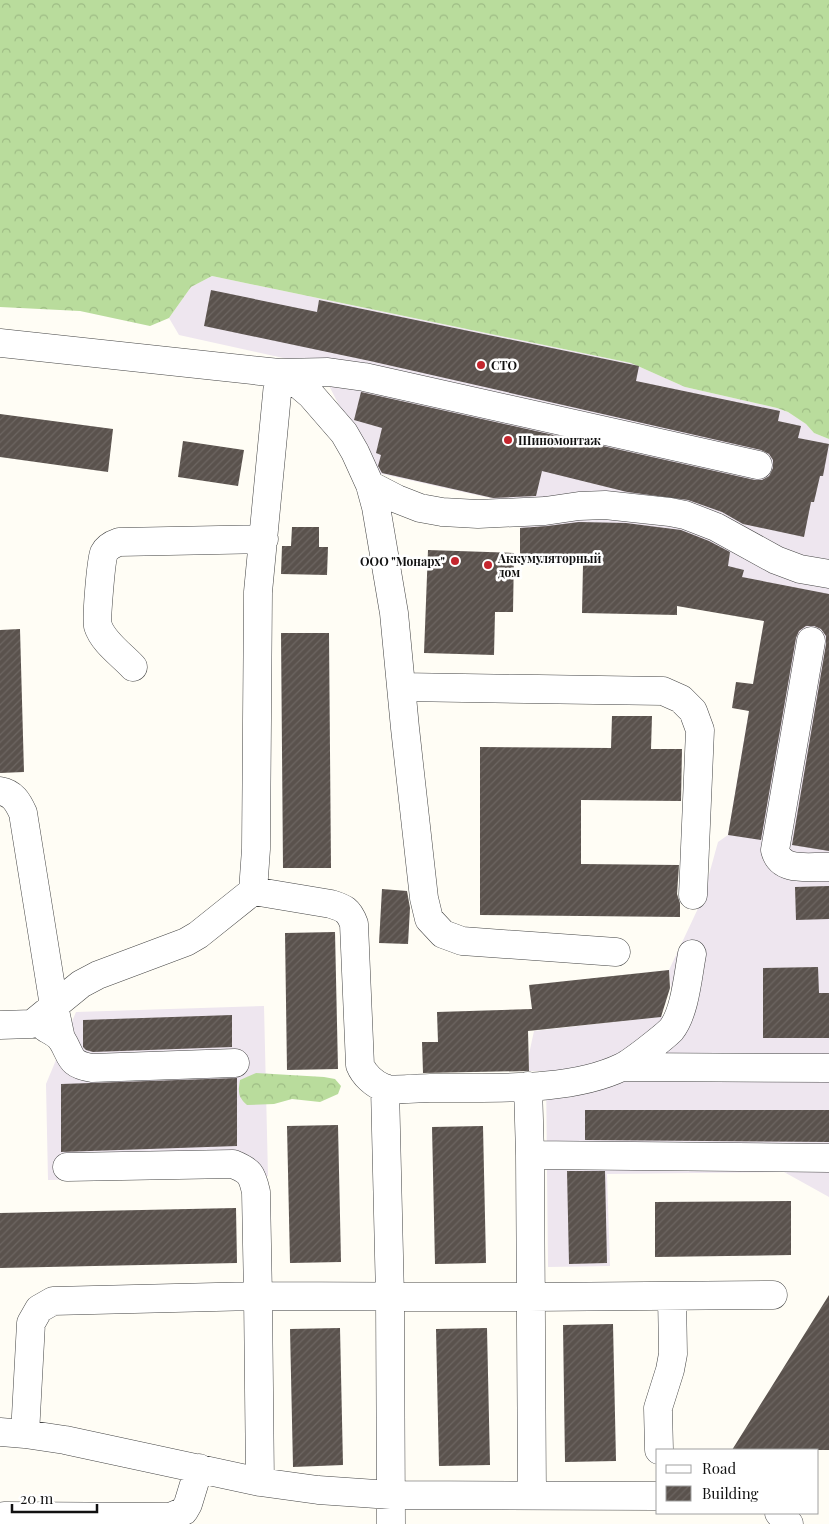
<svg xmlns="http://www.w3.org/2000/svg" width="829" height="1524" font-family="'Playfair Display',serif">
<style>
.industrial{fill:#eee6ef}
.forest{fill:url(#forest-crowns)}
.building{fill:url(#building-hatch)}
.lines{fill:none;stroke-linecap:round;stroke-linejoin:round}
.minor-casing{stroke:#444;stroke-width:29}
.minor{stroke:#fff;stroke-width:28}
.poi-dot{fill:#c4262e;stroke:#fff;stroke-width:2}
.labels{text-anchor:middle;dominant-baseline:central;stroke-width:5;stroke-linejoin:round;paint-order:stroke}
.poi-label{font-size:12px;font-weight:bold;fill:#111;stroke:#fff;text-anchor:start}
</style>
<defs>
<pattern id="forest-crowns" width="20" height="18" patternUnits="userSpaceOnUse" patternTransform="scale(1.25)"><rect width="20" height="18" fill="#b9dc9c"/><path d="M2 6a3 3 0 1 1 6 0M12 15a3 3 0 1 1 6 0" fill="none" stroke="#9ebc85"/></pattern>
<pattern id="building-hatch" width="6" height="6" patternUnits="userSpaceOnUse" patternTransform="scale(1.25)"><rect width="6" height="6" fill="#5a524d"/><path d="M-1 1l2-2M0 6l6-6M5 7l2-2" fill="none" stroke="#6d6662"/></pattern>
</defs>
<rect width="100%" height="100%" fill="#fffdf5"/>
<!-- industrial -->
<path class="industrial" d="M212,276l419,87 54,24 92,21 11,4 18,12 8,9 15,6v758l-45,-25 -177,2 3,92 -62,1 -2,-196h-17v-17l5,-23 140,-16 -5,-45 33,-70 16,-58 10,-7 36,-214 -35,-7 -146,-59v10l-45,-1v-9l-18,-1 1,-49 -148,-33 -54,-106 -140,-31 -10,-17 22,-31z
M264,1006l4,170 -220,4 -2,-96 30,-72z"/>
<!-- forest -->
<path class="forest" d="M0,0h829v439l-15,-6 -8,-9 -18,-12 -11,-4 -92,-21 -54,-24 -419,-87 -21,11 -22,31 -19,8 -70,-15 -80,-4z
M256,1073l68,4 11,2 6,7 -3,8 -18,8 -28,-3 -18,5 -27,1c-9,-8 -9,-13 -7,-25z"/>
<!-- building -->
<path class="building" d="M211,290l106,22 2,-12 320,66 -3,15 144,30 -2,10 23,5 -3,12 31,6 -6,32h-3l-6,26h-3l-7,35 -61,-13 -21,-12 -34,-12 -61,-8 -85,-21 -6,25 -43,2 -111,-25 -4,-7 3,-11 -5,-2 6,-25 -28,-8 7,-28 394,88h7l7,-4 4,-8v-8l-4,-6 -8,-4 -391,-89 -166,-35z
M0,414l113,15 -5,43 -108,-15z
M183,441l61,9 -6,36 -60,-9z
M579,522l47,1 55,7 28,11 21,11 -2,14 16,4 -2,7 87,17v257l-37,-6 34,-201v-8l-5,-7 -7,-3h-8l-7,5 -3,7 -35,202 -33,-5 21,-124 -17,-3 4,-26 17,2 11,-63 -87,-15v9l-95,-2 1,-48 -63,-1v-36l27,-2z
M292,527h27v20h9l-1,28 -46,-1 1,-28h9z
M428,550l86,3 -1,59h-18l-1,43 -70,-2z
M20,629l4,143 -24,1v-143z
M281,633h48l2,235h-48z
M612,716h40l-1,33h31l-1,52 -100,-1v64l98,1 -2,29 3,9v14l-200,-2v-168l131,1z
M829,886v33l-33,1 -1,-33z
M382,889l25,2 3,17 -2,36 -29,-1z
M335,932l3,137 -51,1 -2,-137z
M818,967l1,26h10v45h-66v-70z
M669,970l1,18 -9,29 -133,14 1,40 -106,2 -1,-31h16l-1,-30 95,-3 -3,-24z
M232,1015v32l-139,5 -7,-2 -3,-3v-27z
M237,1078v68l-176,6v-68z
M585,1110h244v32l-244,-2z
M338,1125l3,137 -51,1 -3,-137z
M483,1126l3,137 -51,1 -3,-137z
M567,1171h38l2,92 -38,1z
M791,1201v54l-136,2v-55z
M236,1208l1,55 -237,5v-55z
M829,1295v155h-97z
M613,1324l3,137 -51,1 -2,-137z
M340,1328l3,137 -50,2 -3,-138z
M487,1328l3,137 -51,1 -3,-137z"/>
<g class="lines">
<defs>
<path id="minor" d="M0,343l279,30 49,-1 36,5 394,88
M279,373l19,11 13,11 33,38 11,19 15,33 6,22 18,106 11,115 19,170 5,21 14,15 19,7 154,11
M370,485l27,14 23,9 22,4 36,2 67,-3 34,-5 26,-1 65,7 15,3 31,12 60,33 24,9 29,5
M811,641l-36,209c6,23 34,16 54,17
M133,667c-11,-12 -30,-25 -35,-41 -2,-7 3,-65 6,-73 3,-6 9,-9 15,-11l145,-3
M402,687l261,4 18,8 12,12 7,19 -7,165
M0,791c13,2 18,11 23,22l31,193 7,33
M253,891l78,13c13,4 18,6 23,20l6,141c4,10 14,19 24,23 8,3 36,0 46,0 60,-1 138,5 192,-21 9,-4 42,-30 49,-37 14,-17 17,-55 21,-76
M0,1025l32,-1 49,-40 17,-9 88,-33 12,-7 55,-44 3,-42 2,-257 21,-219
M46,1028c5,3 13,7 16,12 10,16 6,24 30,28l143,-5
M623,1067l206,1
M528,1086l2,69 2,340
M385,1088l5,209 1,227
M530,1155l299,3
M67,1167l166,-3c17,7 19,10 23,28l2,104 273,1 242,-2
M0,1432l25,2 40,6 195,42 58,8 73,5 267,1
M25,1434l6,-111 8,-14 14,-8 205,-5 2,186
M659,1450l-1,-42 12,-38 3,-16 -1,-58
M779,1513l10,11
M4,1516l166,1 14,-6 4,-7 11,-36"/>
</defs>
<!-- minor casing -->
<use href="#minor" class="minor-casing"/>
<!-- minor -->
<use href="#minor" class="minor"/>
</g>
<!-- markers -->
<g class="poi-dot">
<circle cx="481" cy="365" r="5"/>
<circle cx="508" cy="440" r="5"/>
<circle cx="455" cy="561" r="5"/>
<circle cx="488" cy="565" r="5"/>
</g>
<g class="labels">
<!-- poi labels -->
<g class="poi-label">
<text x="491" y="365">СТО</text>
<text x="518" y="440">Шиномонтаж</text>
<text x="498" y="558">Аккумуляторный<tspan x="498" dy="14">дом</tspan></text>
<text x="445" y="561" text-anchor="end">ООО "Монарх"</text>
</g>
</g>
<!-- legend -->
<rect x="656" y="1449" width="162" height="65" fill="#ffffff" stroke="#a0a0a0"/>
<rect x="666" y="1465" width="25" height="8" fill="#ffffff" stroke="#a0a0a0"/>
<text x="702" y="1474" font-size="15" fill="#111111">Road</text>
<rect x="666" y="1486" width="25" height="15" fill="url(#building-hatch)" stroke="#a0a0a0"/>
<text x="702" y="1499" font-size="15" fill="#111111">Building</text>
<!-- scale -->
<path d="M12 1504v8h85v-8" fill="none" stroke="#111111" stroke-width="2.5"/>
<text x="20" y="1504" font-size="15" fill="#111111" stroke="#ffffff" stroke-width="4" paint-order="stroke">20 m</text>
</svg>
